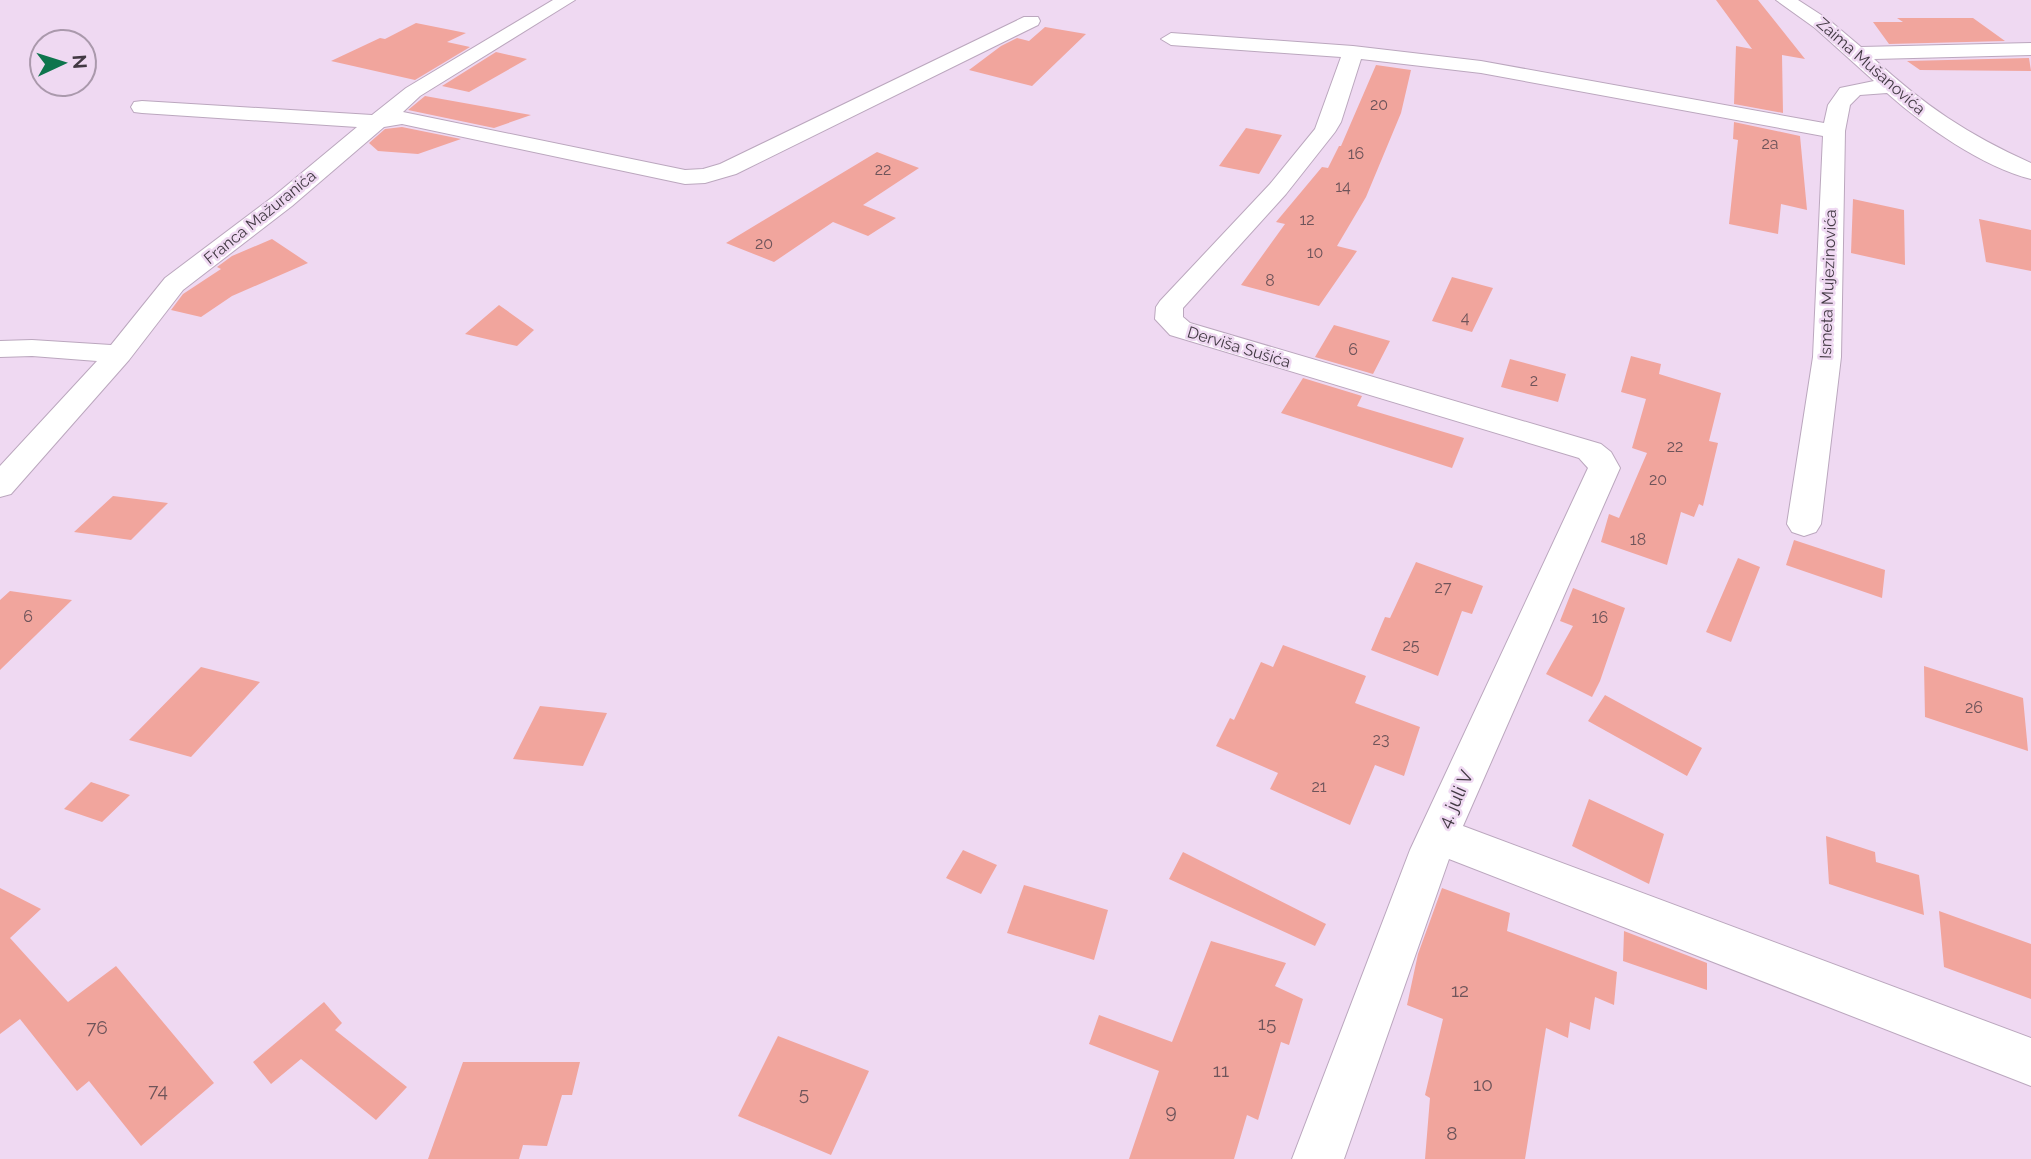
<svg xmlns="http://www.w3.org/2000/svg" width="2031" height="1159" font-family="Raleway,sans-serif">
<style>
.building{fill:#f1a59d}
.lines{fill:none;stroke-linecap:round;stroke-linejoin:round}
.minor-casing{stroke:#bba7be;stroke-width:2}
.minor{fill:#fff;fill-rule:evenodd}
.labels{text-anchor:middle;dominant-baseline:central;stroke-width:5;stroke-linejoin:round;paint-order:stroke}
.far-street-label{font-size:16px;fill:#423943;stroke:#efd9f2}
.number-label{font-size:16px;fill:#6e545a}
.street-label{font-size:19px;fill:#423943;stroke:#efd9f2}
.near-number-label{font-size:19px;fill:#6e545a}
</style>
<rect width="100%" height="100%" fill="#efd9f2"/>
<!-- building -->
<path class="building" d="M1716,0h42l47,59 -23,-4 1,58 -49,-9 2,-58 16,3z
M1897,18h76l32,23 -116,3 -16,-22h30z
M416,23l50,10 -19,9 23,5 -55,33 -84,-19 49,-23 5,1z
M1045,27l41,7 -54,52 -63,-16 32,-24 16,-8 12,3z
M496,52l31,7 -58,33 -27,-6z
M2029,58l2,13 -111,-1 -13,-9z
M1376,65l35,5 -10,43 -35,84 -29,49 20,5 -38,55 -78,-21 44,-61 -9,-2 46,-55 6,1 11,-22h2z
M425,96l106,19 -37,13 -86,-18z
M1734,122l66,14 7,74 -26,-6 -3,30 -49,-10 9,-84 -5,-1z
M402,127l59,12 -43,15 -40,-3 -9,-8 16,-14z
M1246,128l36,7 -23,39 -40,-8z
M877,152l42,16 -56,37 33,13 -28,18 -35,-14 -59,40 -48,-19z
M1853,199l51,11 1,55 -54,-12z
M1979,219l52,11v41l-45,-9z
M272,239l36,24 -76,33 -31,21 -30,-7 12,-16 38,-25 -4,-2 15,-11z
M1452,277l41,11 -21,44 -40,-11z
M499,305l35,25 -17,16 -52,-12z
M1334,325l56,16 -17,33 -58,-17z
M1631,356l30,8 -2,10 62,19 -12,48 9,2 -15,63 -4,-2 -5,13 -13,-5 -14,53 -66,-23 8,-28 10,4 28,-65 -15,-5 14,-49 -25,-7z
M1510,359l56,15 -8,28 -57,-15z
M1303,378l59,18 -5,10 107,32 -12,30 -171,-55z
M113,496l55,7 -37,37 -57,-8z
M1794,540l91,30 -3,28 -96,-33z
M1738,558l22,9 -29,75 -25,-10z
M1416,562l67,24 -11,28 -10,-3 -24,65 -67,-26 14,-33 5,1z
M1573,588l52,20 -25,73 -8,16 -46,-23 27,-48 -13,-5z
M10,591l62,9 -72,70v-70z
M1283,645l83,31 -11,27 65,24 -16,49 -29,-11 -25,60 -80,-36 8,-16 -62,-27 14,-28 4,2 27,-58 12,5z
M1924,666l99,32 5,53 -103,-34z
M201,667l59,15 -69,75 -62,-17z
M1605,695l97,53 -15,28 -99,-55z
M540,706l67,7 -24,53 -70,-7z
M91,782l39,13 -28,27 -38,-13z
M1589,799l75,35 -15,50 -77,-38z
M1826,836l49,16 1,10 43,13 5,40 -95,-31z
M963,850l34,15 -16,29 -35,-16z
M1183,852l143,72 -11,22 -146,-67z
M1024,885l84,25 -14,50 -87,-27z
M0,888l41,21 -31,29 58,64 48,-36 98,117 -73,63 -52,-65 -12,10 -57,-72 -20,15z
M1442,888l68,25 -3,18 110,41 -3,33 -19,-8 -5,33 -20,-8 -2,16 -22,-10 -21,131h-100l5,-61 -5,-3 18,-76 -36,-14 11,-51z
M1939,911l92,33v55l-87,-32z
M1624,931l83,32v27l-84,-29z
M1211,941l75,22 -11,23 28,13 -14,46 -8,-3 -23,78 -11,-5 -13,44h-105l30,-88 -70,-27 10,-29 73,27z
M324,1002l18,21 -7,7 72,57 -31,33 -75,-61 -30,25 -18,-22z
M778,1036l91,35 -38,84 -93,-39z
M463,1062h117l-8,33h-10l-15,51 -24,-1 -4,14h-91z"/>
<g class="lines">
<defs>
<path id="minor" d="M553,0h22l-155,96 -17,16 282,58 18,-1 17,-5 304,-147h14l2,4 -2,4 -302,149 -31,9 -20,1 -283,-60 -18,3 -92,79 -109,84 -54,70 -118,134 -11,3v-31l97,-105 -65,-5 -32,1v-16l32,-1 79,5 54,-67 109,-82 83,-69 -215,-14 -8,-1 -3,-5 3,-5 8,-1 230,14 34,-27z
M1776,0h22l31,20 32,27 170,-4v12l-157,4c51,47 93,75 157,104v16c-48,-12 -107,-53 -144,-86l-27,2 -10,10 -5,26 -4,226 -20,167 -5,8 -12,4 -12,-4 -5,-8 26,-167 10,-221 -342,-63 -120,-14 -20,63 -6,10 -49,62 -103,114v9l7,6 411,121 10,8 9,16 -157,358 568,212v48l-582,-227 -105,300h-52l118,-309 178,-382 -9,-10 -409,-123 -15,-16 1,-12 4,-6 110,-117 45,-55 26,-72 -170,-12 -10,-6 10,-6 182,13 128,15 343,62 4,-18 12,-17 34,-7 -59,-53z"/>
</defs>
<!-- minor casing -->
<use href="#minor" class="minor-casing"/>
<!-- minor -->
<use href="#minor" class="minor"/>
</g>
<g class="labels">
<!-- far-street labels -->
<g class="far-street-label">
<text transform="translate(1871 66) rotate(41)">Zaima Mušanovića</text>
<text transform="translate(260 217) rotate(-39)">Franca Mažuranića</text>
<text transform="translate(1828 284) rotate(-88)">Ismeta Mujezinovića</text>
<text transform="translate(1239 347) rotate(17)">Derviša Sušića</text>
</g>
<!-- number labels -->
<g class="number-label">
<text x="1379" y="104">20</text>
<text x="1770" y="143">2a</text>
<text x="1356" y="153">16</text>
<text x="883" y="169">22</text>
<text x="1343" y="186">14</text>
<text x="1307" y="219">12</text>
<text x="764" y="243">20</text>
<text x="1315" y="252">10</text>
<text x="1270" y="280">8</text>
<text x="1465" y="317">4</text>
<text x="1353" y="349">6</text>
<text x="1534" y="380">2</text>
<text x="1675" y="446">22</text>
<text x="1658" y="479">20</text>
<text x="1638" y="539">18</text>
<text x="1443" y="587">27</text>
<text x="28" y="616">6</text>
<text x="1600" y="617">16</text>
<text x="1411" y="645">25</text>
<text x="1974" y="707">26</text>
<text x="1381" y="739">23</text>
<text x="1319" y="786">21</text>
</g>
<!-- street labels -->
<g class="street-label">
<text transform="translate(1455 799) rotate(-66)">4. juli V</text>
</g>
<!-- near-number labels -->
<g class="near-number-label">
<text x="1460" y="990">12</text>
<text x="1267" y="1023">15</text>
<text x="97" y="1027">76</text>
<text x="1221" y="1070">11</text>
<text x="1483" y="1084">10</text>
<text x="158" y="1090">74</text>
<text x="804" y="1093">5</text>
<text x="1171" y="1111">9</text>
<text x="1452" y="1133">8</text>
</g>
</g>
<!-- north arrow -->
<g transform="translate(63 63) rotate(86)"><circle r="33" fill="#efd9f2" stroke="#aa99ac" stroke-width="2"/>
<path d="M0-5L12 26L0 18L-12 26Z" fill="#0e754d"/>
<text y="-10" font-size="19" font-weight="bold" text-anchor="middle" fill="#423943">N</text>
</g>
</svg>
